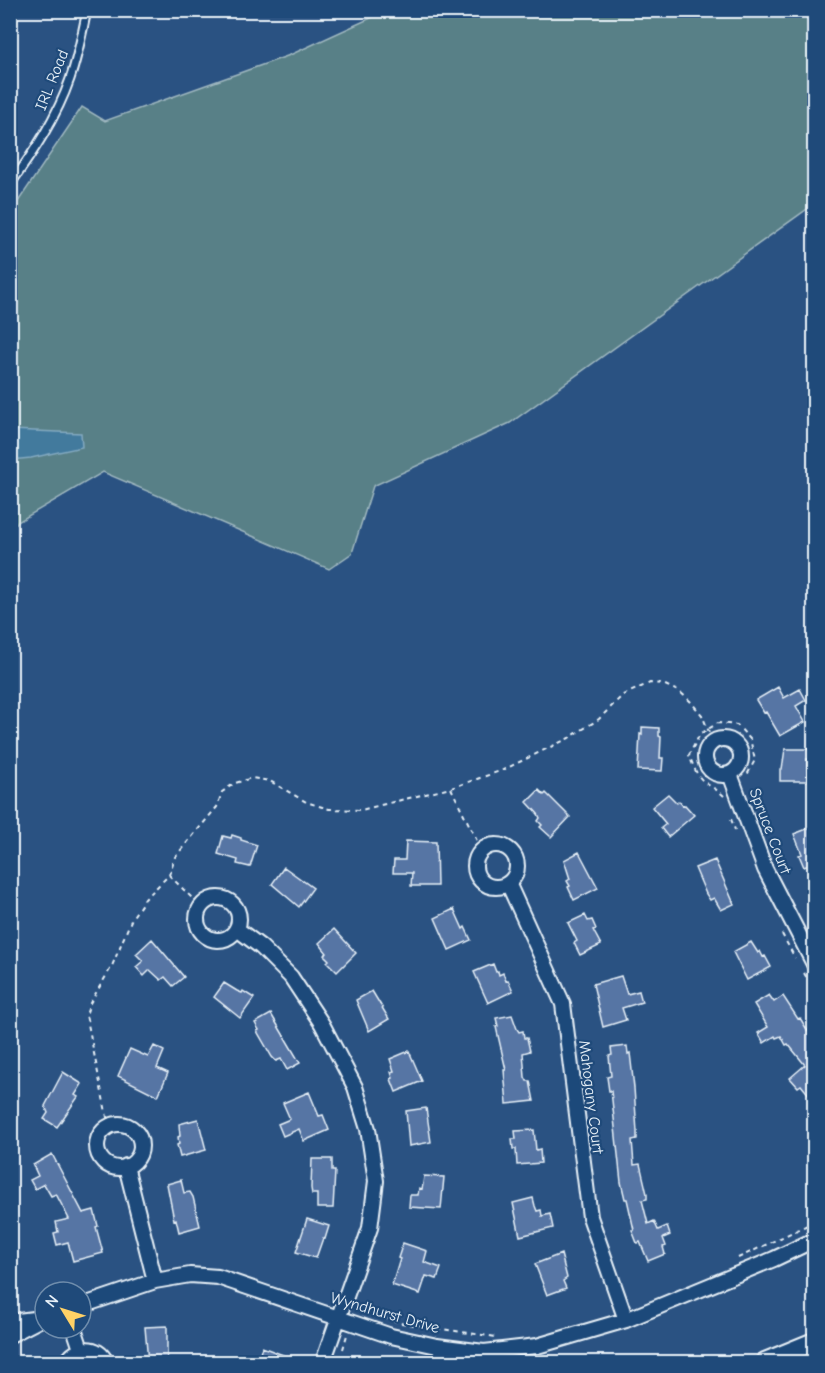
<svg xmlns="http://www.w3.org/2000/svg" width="825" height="1373" font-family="'Comic Neue',sans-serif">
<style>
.green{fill:#588087;stroke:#a0b8c0;stroke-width:1.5}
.water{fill:#427a9d;stroke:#84aac1;stroke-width:1.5}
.building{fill:#5774a4;stroke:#e8f1f8;stroke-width:1.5}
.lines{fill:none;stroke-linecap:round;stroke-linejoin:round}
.service-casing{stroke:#e8f1f8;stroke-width:11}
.minor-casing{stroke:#e8f1f8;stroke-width:18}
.secondary-casing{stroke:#e8f1f8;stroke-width:22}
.path{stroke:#e8f1f8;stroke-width:2;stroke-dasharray:4.5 4.5;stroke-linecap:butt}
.service{stroke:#1f4a7a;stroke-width:7}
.minor{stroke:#1f4a7a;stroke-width:14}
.secondary{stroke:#1f4a7a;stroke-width:18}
.labels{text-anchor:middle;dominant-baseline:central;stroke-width:4.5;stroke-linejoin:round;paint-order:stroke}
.street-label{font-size:16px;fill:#e8f1f8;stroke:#1f4a7a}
</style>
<rect width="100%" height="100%" fill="#2a5282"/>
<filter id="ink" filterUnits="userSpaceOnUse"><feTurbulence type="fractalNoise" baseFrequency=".0167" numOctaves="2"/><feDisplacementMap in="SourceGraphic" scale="12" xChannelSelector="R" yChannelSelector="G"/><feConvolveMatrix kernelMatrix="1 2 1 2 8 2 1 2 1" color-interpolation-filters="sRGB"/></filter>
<g filter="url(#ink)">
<!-- green -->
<path class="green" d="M386,11h428v193l-304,219 -137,63 -21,67 -23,16 -226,-97 -92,54v-314l71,-105 23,14 185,-66z"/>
<!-- water -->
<path class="water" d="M11,430l70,3 1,14 -51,11 -20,2z"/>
<!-- building -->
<path class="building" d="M778,687l6,11 16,-9 6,11 -10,6 9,16 -25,14 -14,-24 -2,1 -8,-13z
M642,727l17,1v8l2,1 -1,21h3l-1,13 -24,-1 2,-36 2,1z
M785,749h28v10h-6v22h-27v-12h2z
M539,790l5,5 2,-2 24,24 -19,20 -11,-10 2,-2 -4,-4 2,-3 -2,-4 -11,-12z
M668,794l9,9 2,-2 4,5 2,-1 9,10 -26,22 -7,-9 5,-4 -14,-17z
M812,827l2,5v31l-10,4 -5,-12 3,-1 -8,-20z
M232,835l9,3v2l16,5 -7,22 -13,-3 1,-4 -20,-6 5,-18 8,2z
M406,841l30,1 1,44h-26l1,-13h-19l1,-13h11z
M579,852l19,36 -24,12 -6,-13 2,-1 -3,-5 3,-2 -6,-19z
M715,860l19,44 -13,6 -7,-12 -4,2 -4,-6 -11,-26z
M284,867l29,21 -14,19 -27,-23z
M454,909l9,20 2,-2 6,13 -22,10 -14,-32z
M585,915l3,6 4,-1 4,9 -3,1 8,15 -21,10 -6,-12 3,-2 -9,-18z
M334,929l22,24 -19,19 -10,-10 2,-2 -5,-5 3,-2 -8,-10z
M152,939l32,38 -11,9 -8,-9 -4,3 -11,-10 -6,6 -8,-9 7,-6 -7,-7z
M751,942l7,11 2,-2 3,6 2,-1 6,11 -24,13 -14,-28z
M493,964l3,8 2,-1 1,4 4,-2 3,8 2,-1 5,11 -25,12 -14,-31z
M621,976l6,18 12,-3 3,11 -20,6 4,12 -23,7 -10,-43z
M224,983l13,8 5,2 1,-2 11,7 -14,20 -26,-21z
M372,991l17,28 -20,12 -13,-31z
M769,995l5,7 9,-6 15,23 2,-1 14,23v60l-13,-16 -3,2 -8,-9 15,-13 -17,-21 -2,1 -5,-9 -5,2 -1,-2 -11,7 -6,-10 10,-6 -14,-23z
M271,1014l29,49 -13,7 -6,-11 -5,2 -4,-4 -15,-26 2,-1 -4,-7z
M512,1015l5,14 2,3 4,-1 1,7h3l3,13 -7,2 2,24 2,4h3l4,20 -27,3 -3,-34h2l-10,-43 2,-1 -2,-8z
M154,1046l10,5 -7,17 11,5 -10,23 -40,-20 12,-27 18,8z
M627,1046l1,8 2,-1 4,35 3,44v7l-5,1 2,25 6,-1 7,30v5l-5,1 6,24 6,-3 4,9 9,-4 3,9 -7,3 3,8 -3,1 2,7 -17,7 -8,-19 -3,1 -5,-13h2l-7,-31h-2l-4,-17 -10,-91h-2l-2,-14 4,-1 -2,-20 3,-1 -1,-7z
M409,1051l13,30 -26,11 -5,-13 2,-1 -2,-6 3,-1 -4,-12z
M63,1072l19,12 -7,11 3,2 -21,30 -13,-8 4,-6 -3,-7z
M309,1092l10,24 4,-1 6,15 -25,11 -5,-12 -16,7 -5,-12 12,-5 -7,-16z
M426,1108l5,34 -22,4 -3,-35z
M198,1119l8,31 -26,7 -3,-12 2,-1 -1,-7 2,-1 -1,-12z
M534,1130l2,20 4,-1 1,14 -24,2 -1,-16h-3l-1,-10h4l-1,-8z
M52,1154l31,59 11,-3 4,16 -2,1 7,26 -30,8 -5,-19 -11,3 -3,-12 4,-1 -2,-10 13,-3 -13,-25 -5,2 -7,-12 -9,5 -5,-9 8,-4 -5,-11z
M312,1159h20v12h3l-2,37h-16v-14h-5l-1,-6z
M424,1176l20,1 -3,32 -32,-2 1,-12h8l1,-7 3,1 1,-5z
M181,1180l3,13 6,-1 3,5 7,29 -21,6 -3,-13 -2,1 -7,-36z
M533,1198l2,8 2,5 4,-1 1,6 8,-2 3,14 -33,8 -7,-33z
M307,1219l22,7 -4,13 -2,-1 -7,20 -20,-6z
M403,1243l24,8 -3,11 17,6 -4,11 -11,-3 -6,18 -28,-9 8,-26 -2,-1z
M561,1254l6,24 -4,3 3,7 -19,7 -12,-31z
M167,1326v36h-19l-3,-35z
M262,1347l21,8 -3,7h-23z"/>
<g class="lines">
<defs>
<path id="service" d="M10,185c23,-32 47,-68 60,-106 8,-23 12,-45 17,-69"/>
<path id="minor" d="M705 757a18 18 0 1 1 36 0a18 18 0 1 1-36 0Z
M730,774l35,95 49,95
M475 866a21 21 0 1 1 42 0a21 21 0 1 1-42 0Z
M508,883l55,121 27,213 36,103
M197 919a21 21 0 1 1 42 0a21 21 0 1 1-42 0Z
M237,929l24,18 30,30 31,47 33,63 13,42 8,52 -6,47 -47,134
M97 1146a22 22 0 1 1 44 0a22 22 0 1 1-44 0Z
M126,1166l29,115
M81,1306l74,-25 35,-6 28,2 173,59 46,10 47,6 53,-6 89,-26 148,-61 40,-19
M10,1322l24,-3
M74,1328l7,21
M10,1335l35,-18
M67,1362c9,-16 31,-18 39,0"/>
<path id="secondary" d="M765,1362l49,-20"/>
</defs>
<!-- service casing -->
<use href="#service" class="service-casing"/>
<!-- minor casing -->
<use href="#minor" class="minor-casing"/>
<!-- secondary casing -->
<use href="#secondary" class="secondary-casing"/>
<!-- path -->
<path class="path" d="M451,788l31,63
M724,796c-5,-5 -11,-8 -17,-12 -10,-6 -14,-19 -18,-29l11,-21 18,-11 19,2 13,14 5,21 -9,17
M731,819l4,11
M169,875l32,32
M782,934l13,24
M804,973l10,17
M109,1127l-21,-103 -2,-9 4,-12 22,-37 20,-48 13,-19 24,-24 6,-18 42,-50 5,-15 13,-9 17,-5 18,3 36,21 23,7 32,1 56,-14 34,-8 52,-18 66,-32 30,-19 24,-24 27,-12 13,1 17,8 10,9 12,14 11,27
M738,1258l76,-36
M356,1310l3,-2 10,6
M375,1315l26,8 95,14
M343,1349l4,-14"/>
<!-- service -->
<use href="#service" class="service"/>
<!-- minor -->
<use href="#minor" class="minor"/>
<!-- secondary -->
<use href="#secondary" class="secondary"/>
</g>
</g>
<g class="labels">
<!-- street labels -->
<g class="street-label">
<text transform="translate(52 80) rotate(-68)">IRL Road</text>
<text transform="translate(770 831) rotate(69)">Spruce Court</text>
<text transform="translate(591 1097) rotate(83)">Mahogany Court</text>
<text transform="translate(385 1313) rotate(16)">Wyndhurst Drive</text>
</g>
</g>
<!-- margin -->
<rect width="825" height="1373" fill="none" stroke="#1f4a7a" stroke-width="36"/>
<rect x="18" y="18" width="789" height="1337" fill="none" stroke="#e8f1f8" stroke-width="2" filter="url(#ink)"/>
<!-- north arrow -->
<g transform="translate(63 1310) rotate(308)"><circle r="28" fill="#1f4a7a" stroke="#6f8dac" stroke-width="1.5"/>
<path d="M0-4.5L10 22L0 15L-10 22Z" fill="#ffd166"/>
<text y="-9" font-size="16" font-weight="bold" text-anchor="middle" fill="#e8f1f8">N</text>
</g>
</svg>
